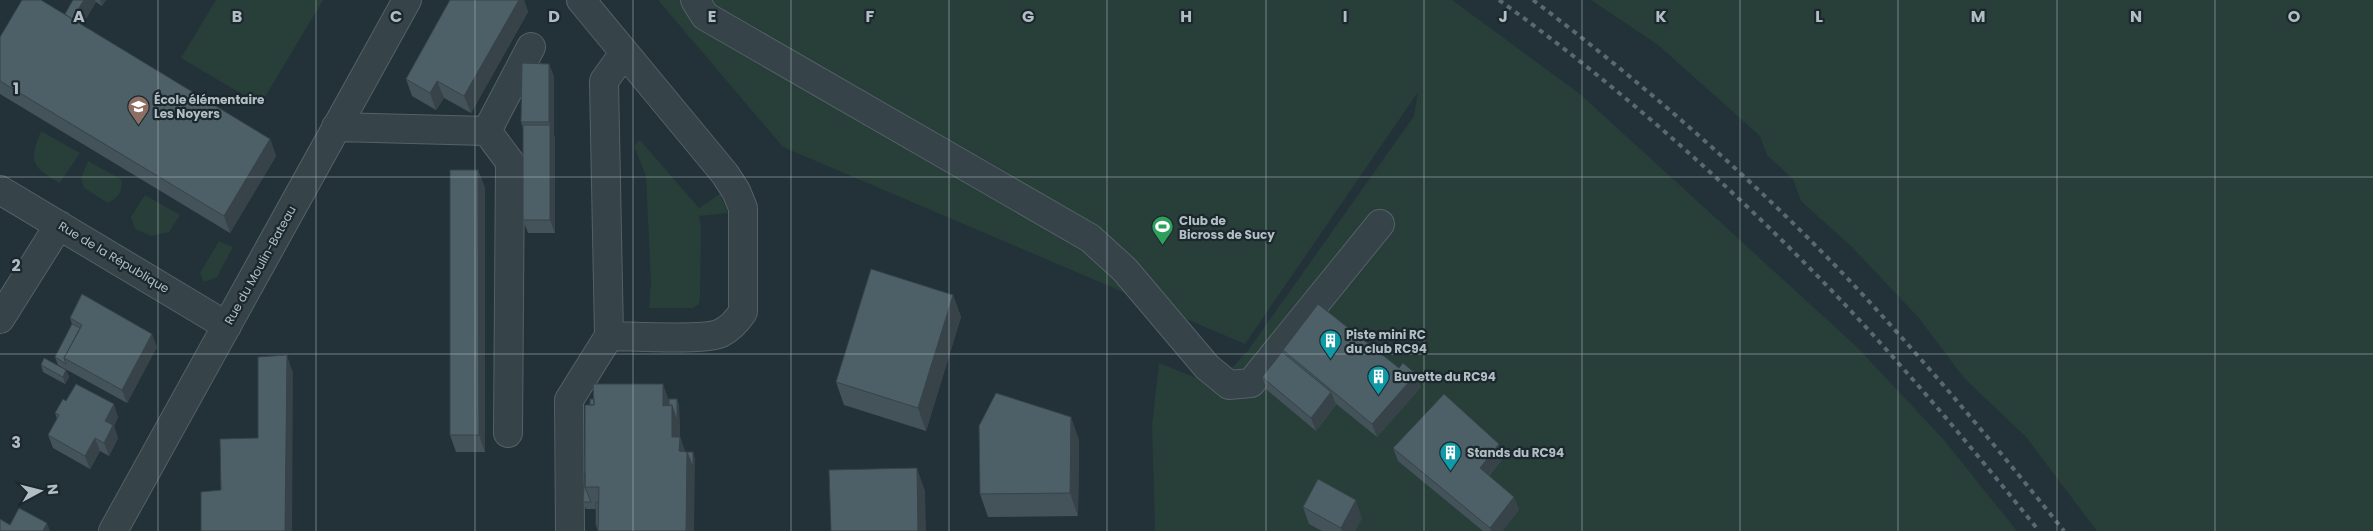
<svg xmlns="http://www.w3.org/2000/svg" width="2373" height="531" font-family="Poppins,sans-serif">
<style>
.green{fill:#283e39}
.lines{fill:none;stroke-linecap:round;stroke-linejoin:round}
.minor-casing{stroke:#546167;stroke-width:30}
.minor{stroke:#364349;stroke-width:28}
.rail{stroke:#586970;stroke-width:4;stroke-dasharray:5 5;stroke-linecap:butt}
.wall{fill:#435359}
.shaded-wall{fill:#374348}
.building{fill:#4e6067;stroke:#374348}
.grid{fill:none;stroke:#b1bfc5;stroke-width:1;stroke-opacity:0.55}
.labels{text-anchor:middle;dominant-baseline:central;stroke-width:4.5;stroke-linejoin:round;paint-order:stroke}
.poi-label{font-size:12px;font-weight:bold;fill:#b1bfc5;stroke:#1c282e;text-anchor:start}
.street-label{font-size:12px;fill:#b1bfc5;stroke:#1c282e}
.grid-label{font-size:16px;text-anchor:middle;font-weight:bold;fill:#b1bfc5;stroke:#1c282e;stroke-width:4.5;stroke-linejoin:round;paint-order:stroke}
</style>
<rect width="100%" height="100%" fill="#233239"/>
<!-- green -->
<path class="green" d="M216,0h107l-63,105 -79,-47z
M658,0h794l128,94 277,253 87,93 73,91h-862l-3,-106 7,-62 57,23 33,-37 165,-233 4,-24 -173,252 -462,-197z
M1591,0h782v531h-276l-71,-94 -62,-59 -46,-61 -66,-70 -51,-46 -8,-22 -26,-24 -7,-19 -102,-91z
M41,131l39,22 -20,30c-29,-16 -31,-22 -19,-52z
M640,140l59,68 21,-14 8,19 -29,3 2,12 -1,67 -1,9 -6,4h-44l2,-25 -5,-107 -12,-30z
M88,161l34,19c0,13 -3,16 -14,23l-24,-15 -3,-10z
M145,195l35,20 -11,17 -18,4 -16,-7 -4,-12z
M219,241l14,6 -16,30 -13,5 -4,-9z"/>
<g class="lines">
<defs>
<path id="minor" d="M581,0l144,174 11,17 7,17v104c-6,9 -12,16 -22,21 -16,8 -90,3 -112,3l-5,-255 20,-28
M695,0l10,16 385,222 35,32 82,97 22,18 22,-2 129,-159
M336,127l151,4 23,31 -2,271
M487,131l44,-84
M0,190l227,136
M0,319l59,-94
M113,531l294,-531
M570,531l-1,-131 40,-64"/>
</defs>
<!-- minor casing -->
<use href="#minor" class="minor-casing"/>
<!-- minor -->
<use href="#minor" class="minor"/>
<!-- rail -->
<path class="rail" d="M1499,0c119,86 231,185 333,291 73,76 141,158 207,240
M1533,0c112,85 220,179 317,281 75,80 145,164 214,250"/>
</g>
<!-- wall -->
<path class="wall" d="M73,0h33l-4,6 -6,-4 -14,23 188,114 6,17 -46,77 -230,-139v-57l65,-23z
M450,0h74l4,12 -57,101 -27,-15 -8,12 -24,-14 -6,-17z
M549,64l5,13v58l1,3v95h-27l-5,-13v-92l-2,-6z
M478,170l7,18v264h-29l-6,-17z
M953,295l8,22 -35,114 -82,-26 -8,-23z
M70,318l87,29 -30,56 -69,-38 -3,-8 17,-33z
M1283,350l138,37 -44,50 -42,-34 1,2 -20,26 -49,-41 -5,-13 21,-24z
M41,365l25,5 3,7 -4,7 -22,-12z
M669,399h8l2,7 1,31 5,15 10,7 -97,72 -2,-5v-17h-10l-3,-7 7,-97z
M55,413l63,4 -4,9 4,12 -9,18 -9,-5 -10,18 -37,-21 -5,-13 9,-16z
M1079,439l-1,77 -90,1 -8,-23z
M1393,448l111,9 -15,19 25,21 5,13 -17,21h-19l-85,-70z
M1303,507l59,11 -7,13h-33l-13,-7z"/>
<!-- shaded-wall -->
<path class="shaded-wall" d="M84,0h11l1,2 -20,32 -5,-13z
M100,0h6l-4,6z
M519,0h5l4,12 -57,101 -7,-17z
M549,64l5,13v58l-5,-13z
M437,81l7,17 -8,12 -6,-17z
M550,125l5,13v95l-5,-13z
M270,139l6,17 -46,77 -6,-17z
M478,170l7,18v264l-6,-17z
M953,295l8,22 -35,114 -8,-23z
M152,334l5,13 -30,56 -5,-13z
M287,355l6,18 -1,158h-7z
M66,370l3,7 -4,7 -2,-7z
M1416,374l5,13 -44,50 -5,-13z
M663,384l8,22h-8z
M1331,392l5,13 -20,26 -5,-13z
M677,399l2,7 1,37v-6l7,19v-4l6,15v-15l2,7 -1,72h-8l-14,-94v-32z
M114,404l4,13 -4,9 4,12 -9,18 -5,-13 1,-22z
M1071,417l8,22 -1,77 -8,-23z
M95,438l5,13 -10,18 -5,-13z
M1499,444l5,13 -20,24 -4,-13z
M917,468l8,23 1,40h-8z
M1514,497l5,13 -17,21h-11l-1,-3z
M1356,500l6,18 -7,13h-13l-1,-3z
M47,523l3,8h-7z"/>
<!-- building -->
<path class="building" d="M22,0h19l229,139 -46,77 -224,-135v-44z
M73,0h11l-12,19 -7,-5z
M450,0h69l-55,96 -27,-15 -7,12 -24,-14z
M522,63l27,1v58h-28z
M523,125h27v95h-27z
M450,170h28l1,265h-29z
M871,269l82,26 -35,113 -82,-26z
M82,294l70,40 -30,56 -58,-32 18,-33 -12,-7z
M1318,304l81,64 4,-5 13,11 -44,50 -89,-74z
M72,324l8,4 -16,30 2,6 -11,-7z
M1282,352l49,40 -20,26 -49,-41z
M287,355l-2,176h-84v-39l20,-2 -1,-51 38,-1v-81z
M44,358l22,12 -3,7 -22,-12z
M76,384l38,20 -9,17 8,4 -9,18 -9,-5 -10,18 -37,-21 11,-20 -4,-2 8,-14 3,2z
M593,384h70v22l9,-1v32h8l-1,14 8,1 -1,79h-88l1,-44h-14v-82h9z
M996,393l75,24 -1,76 -90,1 -1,-68z
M1444,394l55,50 -19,24 34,29 -24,31 -97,-80z
M590,399h4v6h-4z
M669,399h8v22l-5,-16 -3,1z
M687,452h6v15z
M917,468l1,63h-87l-2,-61z
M585,473v14l6,15h-8z
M1318,479l38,21 -15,28 -38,-21z
M596,502h2v24h-2z
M19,508l28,15 -4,8h-43v-12l10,6z"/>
<!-- grid -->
<path class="grid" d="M158,0v531M316,0v531M475,0v531M633,0v531M791,0v531M949,0v531M1107,0v531M1266,0v531M1424,0v531M1582,0v531M1740,0v531M1898,0v531M2057,0v531M2215,0v531M0,177h2373M0,354h2373"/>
<!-- icons -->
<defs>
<symbol id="school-pin" viewBox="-11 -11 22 30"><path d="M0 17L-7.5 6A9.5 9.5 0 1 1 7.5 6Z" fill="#8d6e63" stroke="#1c282e"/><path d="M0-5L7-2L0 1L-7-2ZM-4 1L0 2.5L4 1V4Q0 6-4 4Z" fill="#fff"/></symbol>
<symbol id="stadium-pin" viewBox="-11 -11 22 30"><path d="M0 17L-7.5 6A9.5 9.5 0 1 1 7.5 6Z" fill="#2e9e5b" stroke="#1c282e"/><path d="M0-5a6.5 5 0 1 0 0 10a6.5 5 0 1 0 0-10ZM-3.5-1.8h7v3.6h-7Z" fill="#fff"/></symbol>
<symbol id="building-pin" viewBox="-11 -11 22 30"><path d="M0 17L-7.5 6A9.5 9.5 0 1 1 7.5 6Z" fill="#0f9aa8" stroke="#1c282e"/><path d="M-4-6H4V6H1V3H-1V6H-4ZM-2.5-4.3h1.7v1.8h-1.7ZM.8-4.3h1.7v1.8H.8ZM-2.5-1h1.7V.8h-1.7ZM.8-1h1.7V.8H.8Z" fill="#fff"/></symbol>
</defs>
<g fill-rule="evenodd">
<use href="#school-pin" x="126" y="94" width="25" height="34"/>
<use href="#stadium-pin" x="1150" y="214" width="25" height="34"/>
<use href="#building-pin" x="1318" y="328" width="25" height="34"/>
<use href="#building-pin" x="1366" y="364" width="25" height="34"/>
<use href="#building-pin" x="1438" y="440" width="25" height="34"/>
</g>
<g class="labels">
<!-- poi labels -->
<g class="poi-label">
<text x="154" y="99">École élémentaire<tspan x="154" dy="14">Les Noyers</tspan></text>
<text x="1179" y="220">Club de<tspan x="1179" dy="14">Bicross de Sucy</tspan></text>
<text x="1346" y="334">Piste mini RC<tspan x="1346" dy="14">du club RC94</tspan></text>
<text x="1394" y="376">Buvette du RC94</text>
<text x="1467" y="452">Stands du RC94</text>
</g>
<!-- street labels -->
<g class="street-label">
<text transform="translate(114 257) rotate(31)">Rue de la République</text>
<text transform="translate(260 265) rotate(-61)">Rue du Moulin-Bateau</text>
</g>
</g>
<g class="grid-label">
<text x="79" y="22">A</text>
<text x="237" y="22">B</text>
<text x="396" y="22">C</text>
<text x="554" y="22">D</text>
<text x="712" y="22">E</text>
<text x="870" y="22">F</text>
<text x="1028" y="22">G</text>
<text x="1186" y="22">H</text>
<text x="1345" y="22">I</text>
<text x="1503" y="22">J</text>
<text x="1661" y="22">K</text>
<text x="1819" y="22">L</text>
<text x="1978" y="22">M</text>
<text x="2136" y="22">N</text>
<text x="2294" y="22">O</text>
<text x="16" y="94">1</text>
<text x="16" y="271">2</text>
<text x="16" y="448">3</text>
</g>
<!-- north arrow -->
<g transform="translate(40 491) rotate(83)" stroke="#1c282e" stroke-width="4" paint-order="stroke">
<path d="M0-4L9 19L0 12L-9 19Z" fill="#b1bfc5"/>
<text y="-8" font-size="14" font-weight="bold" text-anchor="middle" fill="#b1bfc5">N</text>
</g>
</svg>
